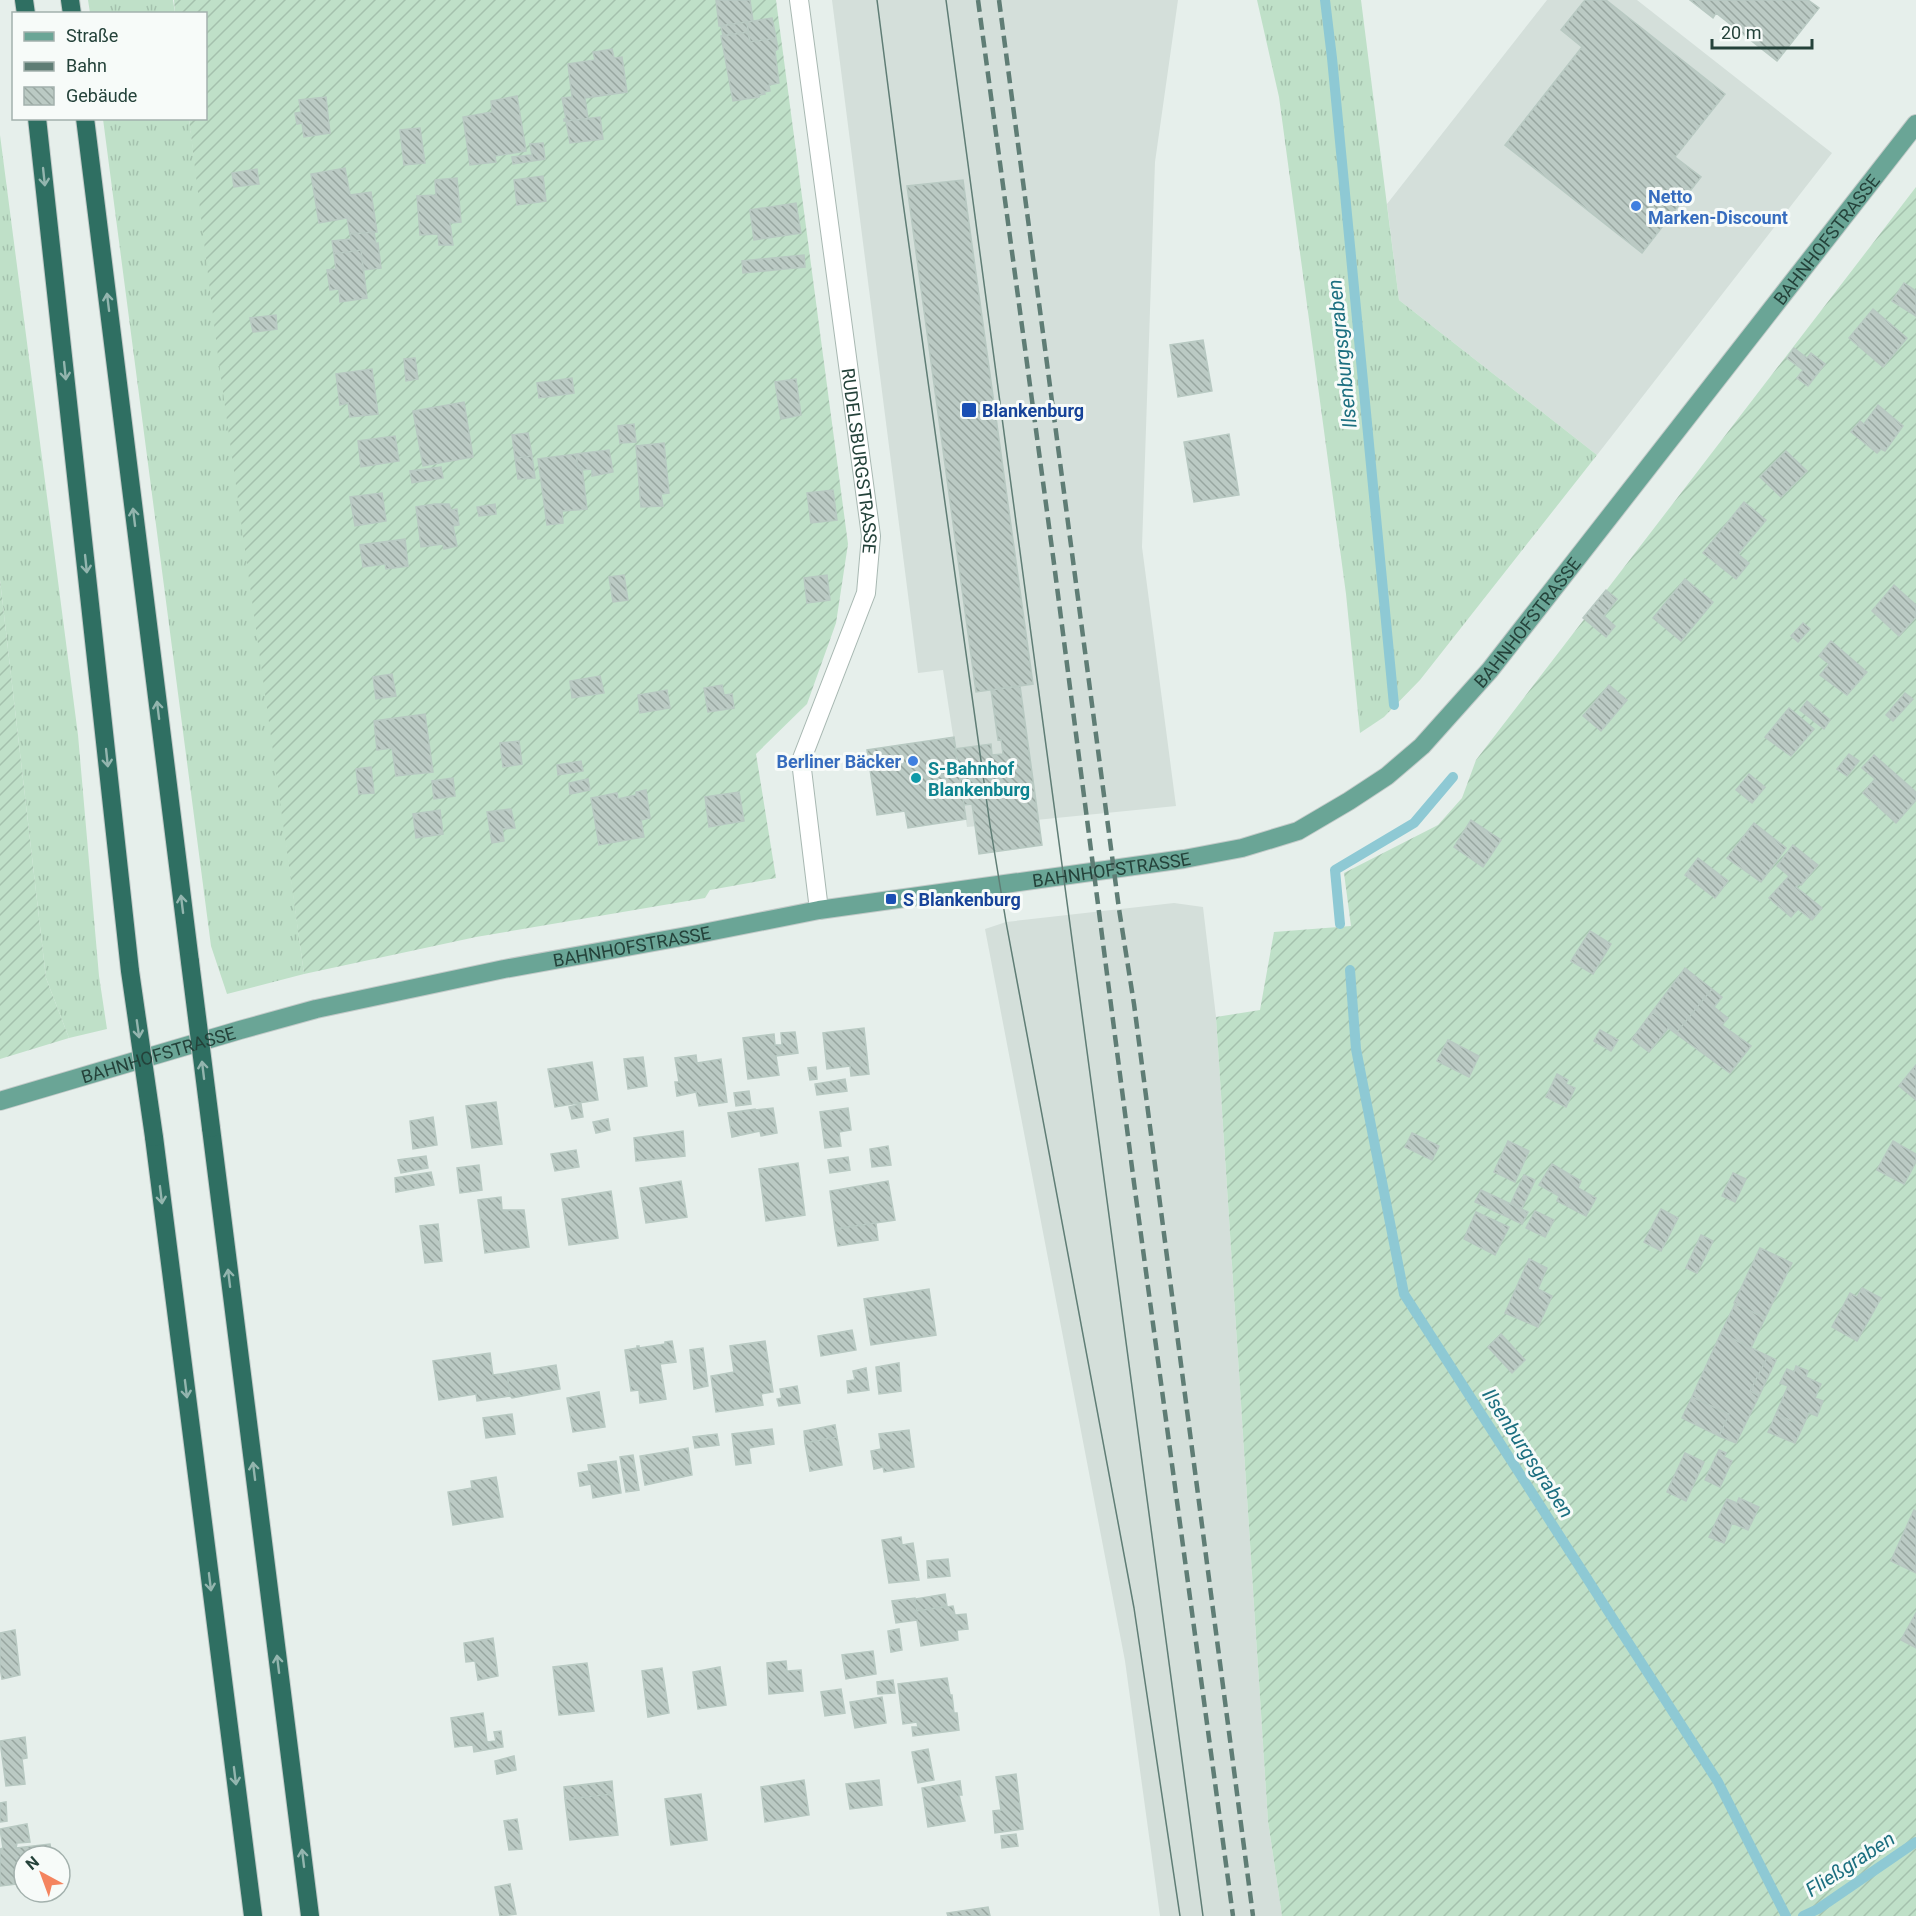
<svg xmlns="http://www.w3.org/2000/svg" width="1916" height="1916" font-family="Roboto,sans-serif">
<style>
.built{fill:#d4dfda}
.grass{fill:url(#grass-tufts)}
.garden{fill:url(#garden-furrows)}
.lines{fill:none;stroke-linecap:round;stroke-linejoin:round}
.stream{stroke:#8ec9d4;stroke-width:10}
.building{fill:url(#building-back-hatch);stroke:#b8c9c2;stroke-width:1.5}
.minor-casing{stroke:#a8b8b2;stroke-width:20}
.major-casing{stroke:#c2cac8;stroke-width:20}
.highway-casing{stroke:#c2cac8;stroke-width:20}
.minor{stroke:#fff;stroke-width:18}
.major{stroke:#6aa596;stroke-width:18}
.highway{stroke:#2f6f62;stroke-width:18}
.tram{stroke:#5f7d75;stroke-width:1.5}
.rail{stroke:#5f7d75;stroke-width:4.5;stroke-dasharray:12 6;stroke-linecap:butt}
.highway-bridge-casing{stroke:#c2cac8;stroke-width:20;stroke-linecap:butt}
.highway-bridge{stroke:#2f6f62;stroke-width:18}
.oneway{stroke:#93b5ae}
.shop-dot{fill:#3f7fe0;stroke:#f7fbf9;stroke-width:2}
.transit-dot{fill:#1a4fb4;stroke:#f7fbf9;stroke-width:2}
.culture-dot{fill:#0f9aa8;stroke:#f7fbf9;stroke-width:2}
.labels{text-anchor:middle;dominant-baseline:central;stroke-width:6;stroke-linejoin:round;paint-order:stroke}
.shop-label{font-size:18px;font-weight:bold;fill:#366cbe;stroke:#f7fbf9;text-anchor:start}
.street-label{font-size:18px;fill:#24423a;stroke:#f7fbf9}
.transit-label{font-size:18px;font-weight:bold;fill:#164399;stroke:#f7fbf9;text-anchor:start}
.culture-label{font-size:18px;font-weight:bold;fill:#0d838f;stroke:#f7fbf9;text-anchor:start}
.water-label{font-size:20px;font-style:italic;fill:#1c6f80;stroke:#f7fbf9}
</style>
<defs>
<pattern id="grass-tufts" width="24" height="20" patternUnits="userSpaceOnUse" patternTransform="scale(1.5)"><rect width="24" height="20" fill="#bfe0c8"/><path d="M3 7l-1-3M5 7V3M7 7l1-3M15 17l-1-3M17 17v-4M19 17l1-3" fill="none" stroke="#a4c1ad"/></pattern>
<pattern id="garden-furrows" width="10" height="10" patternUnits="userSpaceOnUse" patternTransform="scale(1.5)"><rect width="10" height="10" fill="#bfe0c8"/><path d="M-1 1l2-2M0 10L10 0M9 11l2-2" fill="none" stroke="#a4c1ad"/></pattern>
<pattern id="building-back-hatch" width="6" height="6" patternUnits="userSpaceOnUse" patternTransform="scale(1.5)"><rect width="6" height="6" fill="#bbcac4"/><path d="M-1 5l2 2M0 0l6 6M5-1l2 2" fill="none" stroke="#98a6a0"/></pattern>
</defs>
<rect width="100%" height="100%" fill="#e6efeb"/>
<!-- built -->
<path class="built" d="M832,0h346l-23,162 -13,385 34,259 -209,21 -24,-157 -25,3z
M1547,0h90l195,153 -235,302 -198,-155 -12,-96z
M1174,903l29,4 13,110 52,804 14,95h-122l-35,-255 -140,-732 21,-7z"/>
<!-- grass -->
<path class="grass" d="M88,0h85l2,13h-85z
M1257,0h104l38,300 198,155 -177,225 -36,37 -24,16 -14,-139 -67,-497z
M103,119h86l115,855 -77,20 -16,-48z
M0,135l78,600 21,241 8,53 -38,9 -23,-60 -46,-398z"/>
<!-- garden -->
<path class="garden" d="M174,0h602l72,544 -12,79 -29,81 -51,50 20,124 -66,12 -5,8 -229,39 -172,37 -86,-618 -29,-237 17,-1v-104l-31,-1z
M1916,187v1729h-634l-14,-95 -52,-804 44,-7 14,-78 77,-6 -7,-53 94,-48 24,-27 14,-38z
M0,580l46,398 23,60 -69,21z"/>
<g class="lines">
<!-- stream -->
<path class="stream" d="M1325,0l7,58 62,647
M1340,924l-5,-54 79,-47 39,-46
M1350,970l6,79 48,245 314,488 68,134
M1803,1916l15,-7 98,-67"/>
</g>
<!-- building -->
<path class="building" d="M716,0h34l3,21 -34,5z
M1585,0h21l119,94 -50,63 26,20 -59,76 -137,-108 77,-98 -21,-17z
M1690,0h118l11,8 -42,53 -61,-48 -3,5z
M772,18l4,20 -26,4 -3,-20z
M747,22l1,10 -25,4 -2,-10z
M748,32l2,10 26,-4 2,11 -3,2 4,32 -10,2 1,6 -6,1 1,2 -6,1v2l-26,4 -12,-65z
M612,49l2,9 8,-1 5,35 -42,6 3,21 -24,2v-2h2l-4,-21 10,-1 -4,-33 27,-4 -2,-8z
M517,96l9,55 -31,5 1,6 -26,3 -7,-48 29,-5 -1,-11z
M326,97l4,36 -26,4 -2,-14 -5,1 -2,-11 6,-1 -2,-12z
M600,117l3,22 -33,4 -4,-22z
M420,128l5,35 -21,2 -4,-35z
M543,143l2,16 -32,5 -1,-7 20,-2 -2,-11z
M345,168l5,27 21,-3 6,40 -27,2 -3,-16 -28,5 -8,-49z
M257,169l2,15 -25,3 -2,-14z
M543,176l3,25 -29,4 -3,-25z
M457,178l4,44 -11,1 3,22h-14l-1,-11 -18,1 -3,-39 19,-1 -1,-15z
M963,180l70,504 -57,8 -69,-506z
M796,203l5,30 -47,7 -4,-30z
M374,232l2,12 2,-1 3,25 -18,2 -2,-20 -27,4 -2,-13 19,-2 -1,-5z
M361,250l6,48 -27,4 -1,-13 -9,1 -3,-20 9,-1 -2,-15z
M804,255l1,12 -62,6 -1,-12z
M1904,283l12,8v25l-24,-15z
M1873,309l34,29 -24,29 -34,-29z
M276,315l1,14 -24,3 -3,-14z
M1203,340l9,51 -34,6 -8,-52z
M1794,348l13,10 4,-5 14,11 -17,22 -11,-8 6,-8 -16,-12z
M415,358l3,21 -12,2 -2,-22z
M372,369l6,45 -28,3 -2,-14 -8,2 -4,-31z
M572,378l2,15 -35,5 -2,-15z
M796,379l5,36 -20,4 -6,-37z
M464,402l9,55 -50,9 -10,-55z
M1878,405l25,21 -18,25 -4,-2 -4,4 -26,-21 9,-11 4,3z
M634,424l2,18 -16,1 -2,-17z
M528,433l4,23 -17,2 -3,-23z
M1229,434l10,61 -45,7 -10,-60z
M395,436l4,25 -38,6 -3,-26z
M664,443l5,50 -8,1 2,12 -22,1 -5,-61z
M609,450l4,22 -21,4v-7l-10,1v-2h-4l-2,-14z
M1786,451l21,20 -26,26 -21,-20z
M576,454l2,14h4l5,41 -25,2 1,12 -16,2 -9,-66z
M532,456l3,22 -17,1 -3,-21z
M441,467l2,11 -31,5 -2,-12z
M833,490l4,30 -26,3 -4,-30z
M382,493l4,28 -31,5 -5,-29z
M1744,502l22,18 -28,34 11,9 -13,16 -33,-26z
M435,504h14l2,6 6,-1 2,16 -6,1 4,20 -13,3 -1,-5 -22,3 -5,-40z
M495,504l1,10 -17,2 -2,-9z
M405,539l3,27 -22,3 -1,-5 -22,3 -3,-22z
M624,575l4,25 -15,2 -4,-25z
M827,575l3,25 -23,3 -3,-25z
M1685,579l28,23 -32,39 -28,-23z
M1894,585l22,20v12l-17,19 -27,-25z
M1606,590l11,9 -13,17 11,10 -9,11 -23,-19z
M1803,623l7,6 -12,13 -7,-6z
M1831,641l36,31 -20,23 -27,-20 9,-11 -10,-8z
M392,674l4,22 -20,3 -3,-22z
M600,676l4,17 -32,5 -2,-17z
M722,685l2,10 8,-1 2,14 -26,4 -4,-24z
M1609,685l18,15 -26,31 -18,-15z
M1020,686l22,159 -63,9 -7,-50 -8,1 -9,-56 36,-5 1,11 11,-1 -2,-15 -3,1 -7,-50z
M667,690l3,18 -30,5 -2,-18z
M1905,693l8,6 -20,22 -7,-6z
M1807,701l23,19 -6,9 -24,-19z
M1789,708l25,21 -23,27 -26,-19z
M425,714l8,58 -37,4 -4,-28 -15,2 -3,-29z
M954,737l12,82 -58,9 -3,-17 -28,4 -10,-65z
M519,741l3,23 -19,3 -3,-24z
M1849,754l10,7 -12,15 -10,-7z
M1874,755l42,37v8l-20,23 -33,-30 12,-14 -13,-11z
M581,761l2,10 -25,4 -1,-10z
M371,767l3,26 -15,1 -3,-25z
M1749,774l16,13 -13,16 -16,-13z
M453,778l2,18 -21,3 -2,-18z
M588,779l2,11 -20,4 -1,-11z
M646,790l4,28 -9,2 3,17 -45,8 -8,-47 26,-5 1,6 18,-4v-3z
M739,792l5,29 -35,6 -4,-30z
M511,809l4,19 -13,1 2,12 -12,2 -5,-31z
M440,810l3,24 -27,4 -3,-24z
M1471,820l30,20 -18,27 -29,-20z
M1754,823l32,25 -25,34 -34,-24z
M1793,845l25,20 -17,20 -2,-1 -3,3 26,21 -10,12 -14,-11 -7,8 -22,-19 20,-22 -12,-10z
M1698,858l30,23 -13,17 -30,-23z
M1590,931l21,13 -18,30 -22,-13z
M1685,968l27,21 -35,43 -25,-20z
M1712,989l10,8 -8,10 14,11 -6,7 29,21 -21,27 -62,-45 2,-2 7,6z
M1652,1012l18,14 -21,26 -17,-13z
M864,1028l5,46 -18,2 -1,-10 -23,3 -4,-36z
M1600,1030l18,10 -7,11 -17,-10z
M795,1032l3,21 -22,3 3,19 -31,4 -5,-41 31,-4 1,11h7l-1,-12z
M1448,1040l31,16 -10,21 -32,-16z
M696,1055l1,8 24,-4 6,43 -28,4 -3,-14 -19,4 -2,-14h4l-4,-24z
M643,1057l4,29 -19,3 -4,-30z
M592,1062l6,38 -43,7 -7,-38z
M1916,1065v35l-17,-14z
M816,1067l1,12 -7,1 -2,-12z
M1557,1074l11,6 -2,4 9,4 -9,19 -20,-10z
M845,1079l2,12 -30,4 -2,-11z
M749,1091l2,13 -15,2 -2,-13z
M496,1102l6,42 -30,4 -6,-42z
M581,1104l2,13 -11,2 -3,-12z
M773,1108l4,25 -16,3 -1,-5 -28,6 -4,-24 27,-4v1z
M848,1108l3,22 -12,2 2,14 -16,2 -5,-36z
M433,1117l4,28 -24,4 -3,-28z
M608,1119l2,11 -14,3 -3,-11z
M683,1131l2,25 -49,5 -2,-23z
M1412,1133l27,13 -7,14 -27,-13z
M1508,1141l21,10 -14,31 -21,-10z
M1893,1141l23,13v8l-12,22 -27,-14z
M888,1146l3,19 -19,2 -2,-18z
M576,1150l3,17 -24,4 -4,-17z
M426,1156l2,12 -27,5 -3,-13z
M848,1157l2,13 -20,3 -2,-13z
M798,1163l7,52 -39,6 -7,-52z
M1552,1164l29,17 -3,7 18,10 -10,18 -29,-15 2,-5 -20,-11z
M479,1165l3,25 -22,3 -3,-25z
M431,1172l3,13 -38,7 -1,-14z
M1733,1173l13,6 -11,23 -13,-6z
M1524,1175l11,5 -13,28 -11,-5z
M681,1181l6,36 -41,6 -6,-35z
M888,1181l7,39 -60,9 -5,-38z
M1481,1190l47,22 -6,12 -47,-22z
M611,1191l7,47 -49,7 -7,-46z
M501,1197l1,13h22l5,37 -44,6 -7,-53z
M1661,1209l17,9 -17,33 -17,-9z
M1535,1211l19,9 -9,17 -19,-9z
M1476,1212l33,15 -14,28 -31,-16z
M876,1223l2,17 -40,6 -3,-17z
M438,1224l4,37 -17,2 -5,-37z
M1701,1235l12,6 -16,32 -11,-5z
M1760,1248l32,15 -27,55 -31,-15z
M1529,1259l18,9 -9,21 14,7 -14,31 -33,-14z
M1862,1288l19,10 -24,43 -25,-14 18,-34 7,4z
M929,1289l7,46 -65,10 -7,-46z
M1735,1304l30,14 -14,30 -30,-15z
M852,1330l4,20 -35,6 -3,-20z
M1721,1333l47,23 -18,35 9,5 -23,47 -17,-7 10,-22 -37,-17z
M1501,1334l24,26 -13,13 -24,-26z
M672,1341l4,21 -16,2 6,35 -26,4 -1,-13 -8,1 -6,-41 12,-2v-2h2v2l26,-4v-2z
M765,1341l8,51 -12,2 2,11 -47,7 -5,-36 23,-4 -4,-26z
M703,1348l5,38 -14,3 -4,-39z
M490,1353l3,22 14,-2 3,23 -33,5 -1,-7 -37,6 -6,-39z
M1768,1356l8,4 -17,36 -9,-5z
M899,1363l2,28 -22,3 -3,-27z
M556,1365l4,24 -48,9 -2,-2 -3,-23z
M1796,1366l12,5 -2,6 15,7 -6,14 8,3 -6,15 -8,-3 -6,13 -27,-12 12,-28 -8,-3 7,-14 7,3z
M866,1368l3,22 -21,3 -1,-12 8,-1 -2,-9z
M797,1386l3,17 -21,3 -2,-7 5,-1 -2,-9z
M599,1392l6,35 -32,5 -6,-34z
M1692,1397l37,17 -10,22 -37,-18z
M512,1414l3,20 -29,4 -3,-20z
M1776,1414l27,12 -8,17 -27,-11z
M835,1425l2,12 -32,6 -1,-12z
M772,1429l2,15 -25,4 2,15 -15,2 -4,-31z
M909,1430l5,37 -30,5 -1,-5 -9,2 -3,-18 10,-2 -2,-15z
M717,1434l2,11 -24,3 -2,-11z
M837,1437l5,28 -32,6 -5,-28z
M688,1448l4,27 -47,10 -5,-29z
M1719,1450l7,3 -2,4 8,4 -12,26 -15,-7z
M1685,1453l19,9 -18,39 -19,-9z
M633,1455l6,35 -13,2 -6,-35z
M616,1461l5,32 -28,5 -2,-14 -11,2 -2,-13 11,-2 -1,-6z
M496,1477l7,40 -50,8 -5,-33 24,-4 -1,-7z
M1739,1498l20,9 -11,23 -16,-7 -8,20 -15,-6 18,-38 10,4z
M1914,1510l2,1v62l-25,-12z
M901,1537l1,8 11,-2 6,37 -30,3 -7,-43z
M948,1559l2,17 -22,2 -1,-17z
M945,1594l2,12 -30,5 -2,-12z
M915,1598l2,13 36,-5 2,9 11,-1 2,15 -11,1 1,10 -37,6 -4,-26 -21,3 -4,-22z
M1916,1613v35l-15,-8z
M899,1629l3,21 -11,2 -3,-21z
M15,1630l5,45 -18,4 -2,-12v-34z
M493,1638l5,38 -20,4 -3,-19 -9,1 -2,-19z
M873,1651l3,23 -30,5 -4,-24z
M786,1661l1,10 14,-1 2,21 -34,3 -2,-31z
M587,1663l7,48 -35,4 -6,-48z
M720,1667l6,38 -28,4 -5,-37z
M662,1668l7,45 -21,4 -6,-46z
M947,1678l3,17h2l2,18h3l2,17 -46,6 -1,-9h6l-1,-5 -14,2 -5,-40z
M893,1680l2,13 -17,1 -1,-12z
M841,1689l4,24 -20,3 -4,-24z
M882,1697l4,26 -31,5 -5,-26z
M483,1713l4,29 9,-1 -2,-9 7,-1 2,16 -29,5 -1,-7 -18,2 -4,-29z
M25,1737l2,21 -5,1 3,25 -19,2 -6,-45z
M928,1749l6,31 -16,3 -6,-31z
M514,1756l2,14 -19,4 -2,-13z
M1016,1774l7,55 -28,4 -2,-22 8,-1 -5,-33z
M804,1780l5,35 -44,7 -4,-35z
M879,1780l3,25 -32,4 -4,-25z
M612,1781l1,13 -48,5 -1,-12z
M960,1781l2,14h-3l6,26 -37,6 -6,-39z
M613,1794l5,41 -48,5 -5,-41z
M701,1794l6,46 -36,5 -6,-46z
M6,1802l1,19 -7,1v-19z
M517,1819l5,30 -13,1 -5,-29z
M27,1824l3,18 -13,1 -1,5 34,-4 2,12h-28v27l-24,3v-37l3,-1 -3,-19z
M1016,1834l2,12 -16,2 -1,-12z
M510,1884l6,30 -16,2 -5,-29z
M988,1907l2,9h-42l-1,-3z"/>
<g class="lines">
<defs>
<g id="minor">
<path id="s1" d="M799,0l72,536 -5,57 -65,168 18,149"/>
</g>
<g id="major">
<path id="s2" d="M0,1101l240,-71 76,-21 188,-40 194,-35 121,-24 365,-51 58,-11 56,-17 51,-30 38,-25 35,-30 68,-76 426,-546"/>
</g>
<path id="highway" d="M24,0l2,14
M70,0l2,14
M37,118l93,853
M85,118l105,844
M211,1128l99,788
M154,1137l99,779"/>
</defs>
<!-- minor casing -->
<use href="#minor" class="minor-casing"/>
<!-- major casing -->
<use href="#major" class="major-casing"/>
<!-- highway casing -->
<use href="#highway" class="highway-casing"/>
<!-- minor -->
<use href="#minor" class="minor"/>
<!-- major -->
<use href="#major" class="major"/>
<!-- highway -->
<use href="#highway" class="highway"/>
<!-- tram -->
<path class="tram" d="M877,0l24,188 89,637 16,97 128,686 46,308
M946,0l257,1916"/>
<!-- rail -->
<path class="rail" d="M978,0l75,556 81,627 99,733
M999,0l120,909 15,95 119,912"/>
<defs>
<path id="highway-bridge" d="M190,962l21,166
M130,971l24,166"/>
</defs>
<!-- highway-bridge casing -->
<use href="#highway-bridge" class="highway-bridge-casing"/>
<!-- highway-bridge -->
<use href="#highway-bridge" class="highway-bridge"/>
</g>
<!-- one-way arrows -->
<defs><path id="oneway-shaft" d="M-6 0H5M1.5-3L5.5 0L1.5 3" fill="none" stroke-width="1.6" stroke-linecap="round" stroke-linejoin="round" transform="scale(1.5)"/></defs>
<g class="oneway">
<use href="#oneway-shaft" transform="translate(44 177) rotate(84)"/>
<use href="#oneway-shaft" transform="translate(108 302) rotate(-97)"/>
<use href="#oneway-shaft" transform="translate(65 371) rotate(84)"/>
<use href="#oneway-shaft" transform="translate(134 517) rotate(-97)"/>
<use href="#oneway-shaft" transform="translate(86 564) rotate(84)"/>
<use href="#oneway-shaft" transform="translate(158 710) rotate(-97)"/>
<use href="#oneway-shaft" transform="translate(107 758) rotate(84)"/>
<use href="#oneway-shaft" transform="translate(182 904) rotate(-97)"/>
<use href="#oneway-shaft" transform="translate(138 1029) rotate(82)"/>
<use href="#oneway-shaft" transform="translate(203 1070) rotate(-97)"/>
<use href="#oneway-shaft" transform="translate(161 1195) rotate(83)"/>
<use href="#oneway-shaft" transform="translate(229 1278) rotate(-97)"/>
<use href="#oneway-shaft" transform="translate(186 1389) rotate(83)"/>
<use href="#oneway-shaft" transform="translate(254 1471) rotate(-97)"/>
<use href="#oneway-shaft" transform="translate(210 1582) rotate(83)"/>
<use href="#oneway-shaft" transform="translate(278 1664) rotate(-97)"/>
<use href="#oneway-shaft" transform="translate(235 1776) rotate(83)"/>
<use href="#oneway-shaft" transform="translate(303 1858) rotate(-97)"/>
</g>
<!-- markers -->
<g class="shop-dot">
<circle cx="1636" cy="206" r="6"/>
<circle cx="913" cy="761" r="6"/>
</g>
<g class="transit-dot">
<rect x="961" y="402" width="16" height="16" rx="3"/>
<rect x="885" y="893" width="12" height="12" rx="3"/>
</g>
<circle class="culture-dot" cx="916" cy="778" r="6"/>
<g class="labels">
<!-- shop labels -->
<g class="shop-label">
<text x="1648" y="196">Netto<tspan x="1648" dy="21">Marken-Discount</tspan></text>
<text x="901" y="761" text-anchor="end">Berliner Bäcker</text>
</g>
<!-- street labels -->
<g class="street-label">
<text stroke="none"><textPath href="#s2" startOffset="2127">BAHNHOFSTRASSE</textPath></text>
<text stroke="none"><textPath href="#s1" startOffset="465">RUDELSBURGSTRASSE</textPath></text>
<text stroke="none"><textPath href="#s2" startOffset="1641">BAHNHOFSTRASSE</textPath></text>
<text stroke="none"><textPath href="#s2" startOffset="1137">BAHNHOFSTRASSE</textPath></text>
<text stroke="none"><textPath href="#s2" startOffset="651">BAHNHOFSTRASSE</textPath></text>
<text stroke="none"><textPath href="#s2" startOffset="165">BAHNHOFSTRASSE</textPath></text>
</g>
<!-- transit labels -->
<g class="transit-label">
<text x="982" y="410">Blankenburg</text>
<text x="903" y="899">S Blankenburg</text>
</g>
<!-- culture labels -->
<g class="culture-label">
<text x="928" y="768">S-Bahnhof<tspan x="928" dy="21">Blankenburg</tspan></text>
</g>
<!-- water labels -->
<g class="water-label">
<text transform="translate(1342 354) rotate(-96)">Ilsenburgsgraben</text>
<text transform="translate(1528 1453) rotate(57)">Ilsenburgsgraben</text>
<text transform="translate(1850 1864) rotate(-33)">Fließgraben</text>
</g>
</g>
<!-- legend -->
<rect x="12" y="12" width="195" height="108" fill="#f7fbf9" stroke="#a3b1ad" stroke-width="1.5"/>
<rect x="24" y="32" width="30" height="9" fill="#6aa596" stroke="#a3b1ad" stroke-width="1.5"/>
<text x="66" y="42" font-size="18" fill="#24423a">Straße</text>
<rect x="24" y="62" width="30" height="9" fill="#5f7d75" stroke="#a3b1ad" stroke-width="1.5"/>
<text x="66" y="72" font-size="18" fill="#24423a">Bahn</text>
<rect x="24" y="87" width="30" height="18" fill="url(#building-back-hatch)" stroke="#a3b1ad" stroke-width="1.5"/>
<text x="66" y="102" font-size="18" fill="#24423a">Gebäude</text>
<!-- north arrow -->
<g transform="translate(42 1874) rotate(319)"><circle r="28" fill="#f7fbf9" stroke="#a3b1ad" stroke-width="1.5"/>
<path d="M0-4.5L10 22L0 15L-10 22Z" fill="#f4845f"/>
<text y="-9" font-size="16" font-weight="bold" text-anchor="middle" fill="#24423a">N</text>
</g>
<!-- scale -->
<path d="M1712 39v9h100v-9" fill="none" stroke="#24423a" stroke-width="3"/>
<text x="1721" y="39" font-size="18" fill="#24423a" stroke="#f7fbf9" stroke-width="4.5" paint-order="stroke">20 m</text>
</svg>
